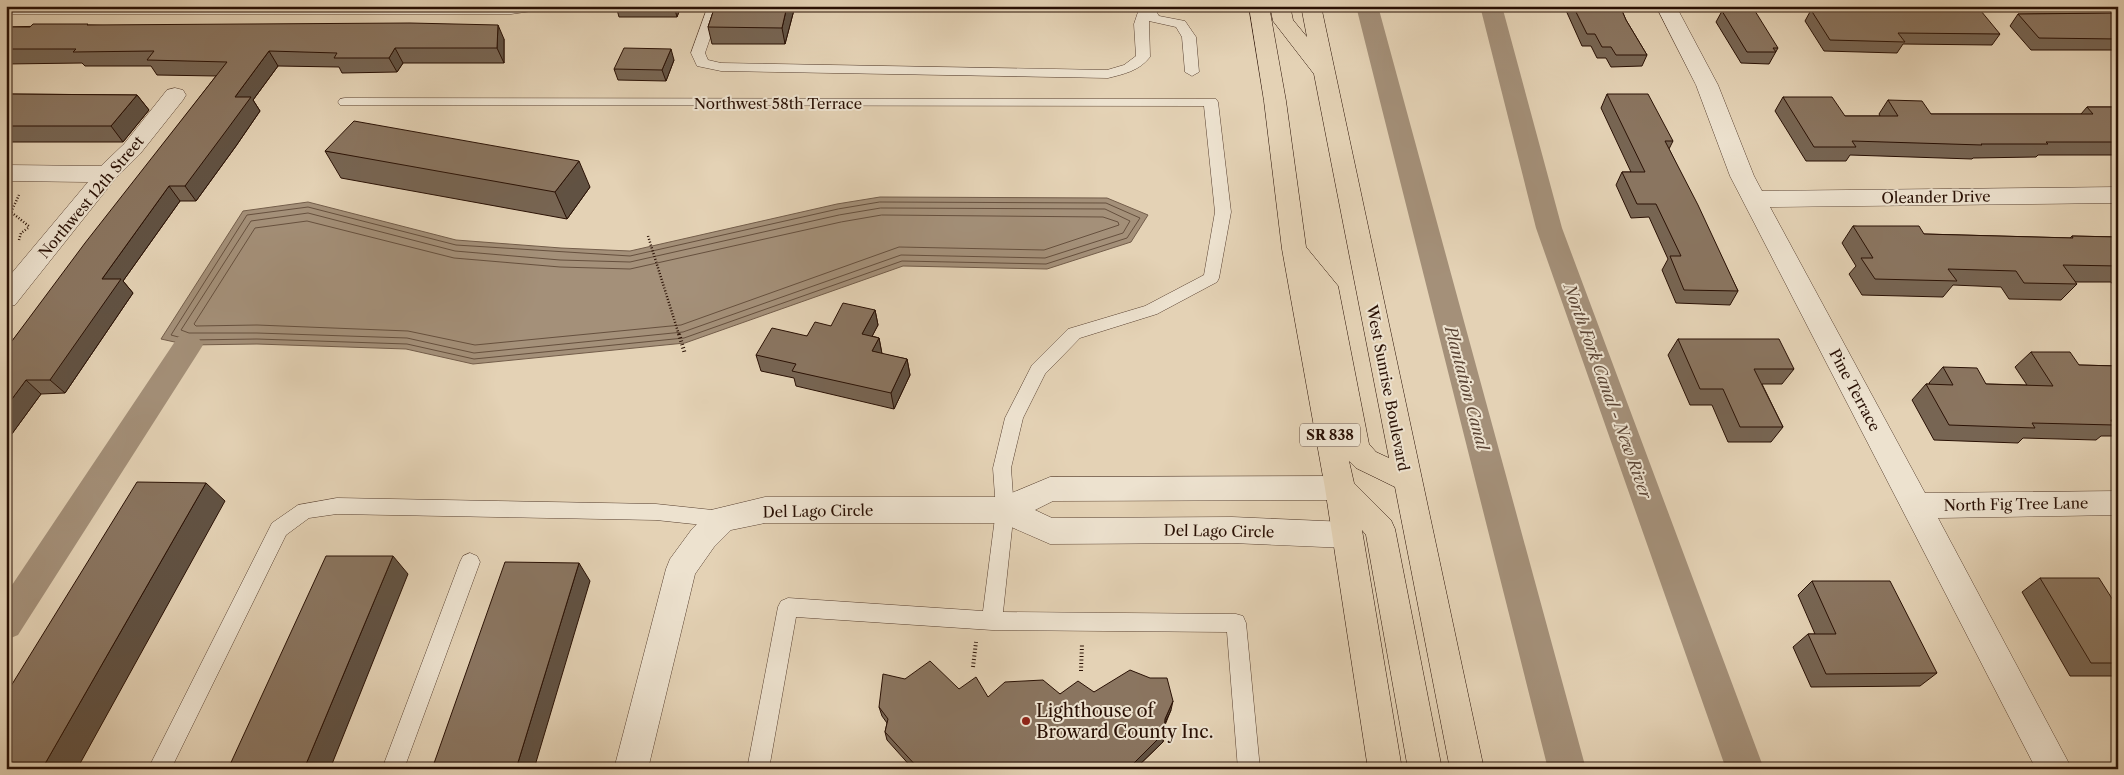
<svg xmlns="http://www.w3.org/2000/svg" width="2124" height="775" font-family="'Libre Caslon Text',serif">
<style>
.water{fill:#a49079;stroke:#735d4a}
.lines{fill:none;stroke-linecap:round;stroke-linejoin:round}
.shore{stroke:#66503e;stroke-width:1}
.canal{fill:#a49079;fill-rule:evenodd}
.lane-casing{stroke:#584030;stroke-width:1}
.street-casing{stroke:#584030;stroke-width:1}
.highway-casing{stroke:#291004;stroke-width:1}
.path-far1{stroke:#291004;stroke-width:2.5;stroke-dasharray:1 2;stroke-linecap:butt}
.path{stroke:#291004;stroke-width:4;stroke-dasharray:1 2.5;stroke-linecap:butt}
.lane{fill:#ede2cf;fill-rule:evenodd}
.street{fill:#ede2cf;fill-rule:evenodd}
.highway{fill:#e4d2b5;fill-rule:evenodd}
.wall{fill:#776553;stroke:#291004}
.shaded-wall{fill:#615243;stroke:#291004}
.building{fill:#8a7560;stroke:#291004}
.poi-dot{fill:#8f2418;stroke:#ede2cf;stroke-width:2}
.labels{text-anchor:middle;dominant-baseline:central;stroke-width:4;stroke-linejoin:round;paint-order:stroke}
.shield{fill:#ede2cf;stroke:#644f41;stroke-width:1}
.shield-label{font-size:14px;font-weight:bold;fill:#291004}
.street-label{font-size:15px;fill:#291004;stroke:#ede2cf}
.water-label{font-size:16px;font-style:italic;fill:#5a4333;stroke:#ede2cf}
.near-poi-label{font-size:18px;fill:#291004;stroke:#ede2cf;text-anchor:start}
</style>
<rect width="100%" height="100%" fill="#e4d2b5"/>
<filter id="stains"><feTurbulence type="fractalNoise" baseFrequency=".004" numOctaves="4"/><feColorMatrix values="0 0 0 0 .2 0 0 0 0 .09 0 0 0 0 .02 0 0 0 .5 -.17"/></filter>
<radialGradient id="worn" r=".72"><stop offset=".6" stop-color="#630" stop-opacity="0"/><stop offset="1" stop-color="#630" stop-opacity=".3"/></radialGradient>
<!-- water -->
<path class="water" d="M880,197l227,1 41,17 -17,27 -84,27 -144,-3 -218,77 -212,21 -67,-15 -149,-5 -69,1 -27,-6 82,-128 65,-9 148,38 105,8 69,3 207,-47z"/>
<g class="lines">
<!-- shore -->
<path class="shore" d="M880,202l226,1 34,15 -13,20 -81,26 -144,-3 -218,77 -210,21 -67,-15 -150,-5 -68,1 -18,-5 76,-120 61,-8 148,38 174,11 208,-47z
M881,208l224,1 25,12 -7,12 -78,25 -144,-3 -218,77 -209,21 -67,-15 -150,-5h-68l-8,-3 70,-109 57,-8 147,38 105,9 70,2 209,-47z
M882,215l221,2 15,5 1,3 -75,25 -145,-3 -218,78 -206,20 -67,-14 -151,-6 -61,1 -2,-2 61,-96 52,-7 147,37 106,9 70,2 211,-47z"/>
<!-- canal -->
<path class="canal" d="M1356,6h22l208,763h-38z
M1480,6h22l60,222 202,541h-38l-190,-541z
M188,334l10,3 5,8 -5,8 -180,282 -12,5v-46l172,-257z"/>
<defs>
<path id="lane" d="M708,6h13l-16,47 3,7 13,3 386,7 17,-5 12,-9 -2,-32 6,-18h13l6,10 26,5 11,16 3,35 -7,4 -7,-4 -3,-35 -6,-10 -27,-6 1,36c-11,14 -26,17 -42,21l-387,-7 -24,-5 -6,-13z
M345,98l871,1 2,3 13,110 -12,66 -2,4 -60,32 -77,24 -35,36 -22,44 -12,50 3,42 -11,102 233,2 7,2 3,7 14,146h-22l-11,-137 -235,-2 -196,-13 -27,152h-22l31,-162 3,-6 7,-3 195,13 13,-101 -3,-42 12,-50 27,-53 36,-36 77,-23 59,-31 11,-63 -11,-106 -864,-1 -2,-3 2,-3z
M337,498l319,6 66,7 7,2 3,6 -3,6 -7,2 -66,-7 -319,-6 -28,4 -23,17 -115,234h-23l124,-246 26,-18z
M470,553l7,3 3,6 -76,207h-22l78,-207 3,-6z"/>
<path id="street" d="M6,6h536l-3,4 -28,4h-505z
M1656,6h20l42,79 36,91 8,15 356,-4v16l-348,4 155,286 193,-2v24l-180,3 134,251h-36l-306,-593 -34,-91z
M175,88l8,2 3,5 -3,5 -43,54 -25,25 -100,126 -9,2v-27l82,-98 -82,-1v-16l95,1 23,-22 43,-54z
M1340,476l10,3 5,9 -5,9 -10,3 -287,1 -18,9 17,8 180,-1 115,5 11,4 4,9 -4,9 -11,4 -115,-5 -182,1 -48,-21h-237l-34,7 -17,17 -19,27 -47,195h-34l52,-200 4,-10 22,-30 19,-19 54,-13h237l48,-20z"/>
<path id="highway" d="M1249,6h20l17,95 20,146 32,39 31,158 7,8 13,6 -75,-384 -41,-53 -3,-15h20l3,14 14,17 -6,-31h20l163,763h-34l-55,-282 -39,-19 -7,-7 5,22 37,37 4,9 47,240h-34l-42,-234 -4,-5 40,239h-34l-43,-281 -43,-239 -18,-148z"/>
</defs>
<!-- lane casing -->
<use href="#lane" class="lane-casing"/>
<!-- street casing -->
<use href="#street" class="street-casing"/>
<!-- highway casing -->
<use href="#highway" class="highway-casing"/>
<!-- path-far1 -->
<path class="path-far1" d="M11,212l8,-17
M6,214l5,-2 19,15
M648,236l31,99
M19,240l2,-7 7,-5"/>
<!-- path -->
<path class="path" d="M679,334l6,20
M973,667l3,-25
M1081,671l1,-27"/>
<!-- lane -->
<use href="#lane" class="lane"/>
<!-- street -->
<use href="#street" class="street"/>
<!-- highway -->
<use href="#highway" class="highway"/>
</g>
<!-- wall -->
<path class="wall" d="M616,6h65l-4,11h-58z
M715,6h80l-10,38h-73l-4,-17z
M1564,6h56l6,14 21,35 -5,11 -31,1 -5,-9h-9l-6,-12h-9z
M1811,10l96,1 1,-1 92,24 -8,11 -89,-1 -6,9 -73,-2 -19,-30z
M1722,11l56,37 -9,16 -28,-1 -25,-41z
M2118,13v37h-87l-21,-24 8,-12z
M89,25l415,14v24h-101l-6,9 -55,1 -3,-6 -61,-1 -25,34 7,11 -24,35 -40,55h-16l-57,80 10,12 -68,100 -24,1 -35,48v-93l210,-273 -59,-1 -6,-9h-66l-3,-3 -76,1v-37z
M674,60l-8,21 -48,-1 -4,-11z
M6,94l131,1 12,15 -26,32h-117z
M1607,94l66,47 -4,8 69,142 -8,14 -54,-2 -14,-33 6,-11 -19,-42 -18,1 -15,-33 6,-13h9l-30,-64z
M1783,97l62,19h35l-1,-2 9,-14 43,14h150l6,-7h31v48h-80l-2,2 -63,1 -1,1 -122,-4 -4,6h-40l-31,-50z
M325,151l265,36 -23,32 -226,-41z
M1853,226l71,8 146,4 2,-2 46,1v54l-7,-9h-36l2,2 -16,16 -52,-1 -8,-12 -48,-2 -10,12 -81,-2 -13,-21 7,-8 -14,-23z
M875,310l3,15 -6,11 7,2 3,16 25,5 3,16 -16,34 -98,-23 -2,-8 -33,-7 -5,-16 51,-19 24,-10z
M1678,339l116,30 -12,15h-20l21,43 -12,15h-43l-16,-37h-22l-22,-50z
M2031,352l48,13 39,1v70h-17l-5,4 -73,-2 -5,5 -84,-3 -22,-40 14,-16h4l-1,-1 14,-16 43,17 41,1 -12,-18z
M2040,578l78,30v68h-48l-48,-84z
M1812,581l125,92 -17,13 -109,1 -18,-40 15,-13h7l-17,-39z
M905,679l54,10 29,8 106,-5 77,18 -6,15 -2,17 -28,27h-222l-26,-29 -2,-8 2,-9 -5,-7 -3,-9z"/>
<!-- shaded-wall -->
<path class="shaded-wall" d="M674,6h7l-4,11z
M787,6h8l-10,38 -3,-16z
M498,25l6,14v24l-7,-15z
M395,48l8,15 -6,9 -8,-14z
M671,49l3,11 -8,21 -4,-11z
M269,51l9,15 -25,34 7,11 -24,35 -40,55 -11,-15 50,-89z
M137,95l12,15 -26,32 -12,-16z
M579,161l11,26 -23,32 -12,-27z
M169,186l11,15 -57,80 10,12 -68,100 -15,-13 52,-101z
M875,310l3,15 -13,25 -3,-16z
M879,338l3,16 -10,-3z
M907,359l3,16 -16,34 -3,-16z
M26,380l15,14 -35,48v-35z
M206,483l19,18 -148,268h-35z
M393,556l15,18 -78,195h-26z
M579,563l11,18 -56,188h-18z
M1173,701l-2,9 -8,17 2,-8z
M1164,733l-1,9 -28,27h-7z"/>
<!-- building -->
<path class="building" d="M715,6h72l-5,22 -74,-1z
M1573,6h47l6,14 21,35h-31l-5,-8h-9l-7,-13h-8z
M1811,10l98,1 -1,-1 73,1 19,23 -102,-1 7,9 -75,-2z
M1722,11h33l23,37h-5l3,4h-29z
M2118,13v26l-79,-1 -21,-24z
M410,23l88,2 -1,23h-102l-6,10h-55l3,-5 -68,-2 -34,46h16l-25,34 -41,55h-16l-67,93h19l-71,101h-24l-20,27v-58l79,-106 142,-181 -80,-2 7,-9 -81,1 3,-3h-70v-22h24l3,-3h55l-1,1z
M624,48l47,1 -9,21 -48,-1z
M6,94l131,1 -26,31h-105z
M1607,94h41l25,47h-8l33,64 40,86 -54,-1 -14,-34h11l-25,-52h-19l-15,-32h23z
M1783,97h49l13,19h53l-10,-16 34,1 9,13h162l-6,-7h31v35h-72l2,2h-67l1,1 -130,-4 4,6h-42z
M354,121l225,40 -24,31 -230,-41z
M1853,226h66l5,8 149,4 -1,-2 46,1v29l-55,-1 14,19 -53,-1 -8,-12 -68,-2 9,12 -82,-2 -14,-21h12z
M843,303l32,7 -13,24 17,4 -7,13 35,8 -16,34 -99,-22 4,-7 -40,-9 16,-27 35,8 8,-14 16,4z
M1678,339h101l15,30h-40l29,58h-43l-17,-38h-23z
M2031,352h39l9,13 39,1v54h-7l3,5 -82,-2 3,5 -86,-3 -23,-41 27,1 -10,-18 34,1 9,16 67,2z
M137,482l69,1 -164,286h-36v-75z
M326,556h67l-89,213h-76z
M505,562l74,1 -63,206h-84z
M2040,578h59l19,30v55h-27z
M1812,581h78l47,92 -111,1 -18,-40h28z
M930,661l29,28 17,-12 12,20 17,-15 38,-2 17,14 18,-13 16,11 36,-22 20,8h17l6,23 -8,18 -1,14 -36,36h-209l-34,-37 3,-13 -9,-12 4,-33 22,5z"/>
<!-- markers -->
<circle class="poi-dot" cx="1026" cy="721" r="5"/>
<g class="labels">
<!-- shield labels -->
<rect class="shield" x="1300" y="423.5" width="60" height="23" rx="4"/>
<g class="shield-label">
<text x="1330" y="435">SR 838</text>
</g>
<!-- street labels -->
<g class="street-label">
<text x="778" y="103">Northwest 58th Terrace</text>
<text transform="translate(91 197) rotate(-50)">Northwest 12th Street</text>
<text transform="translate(1936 197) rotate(-1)">Oleander Drive</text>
<text transform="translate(1388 388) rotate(79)">West Sunrise Boulevard</text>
<text transform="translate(1855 390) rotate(62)">Pine Terrace</text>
<text transform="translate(2016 504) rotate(-1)">North Fig Tree Lane</text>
<text transform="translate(818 511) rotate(-1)">Del Lago Circle</text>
<text transform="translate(1219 531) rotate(1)">Del Lago Circle</text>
</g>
<!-- water labels -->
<g class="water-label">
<text transform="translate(1467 388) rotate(75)">Plantation Canal</text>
<text transform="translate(1608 391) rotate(70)">North Fork Canal - New River</text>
</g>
<!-- near-poi labels -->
<g class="near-poi-label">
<text x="1036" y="711">Lighthouse of<tspan x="1036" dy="21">Broward County Inc.</tspan></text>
</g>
</g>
<!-- margin -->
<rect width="2124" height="775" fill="none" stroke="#e4d2b5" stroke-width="25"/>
<rect x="8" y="8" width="2109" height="760" fill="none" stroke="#291004" stroke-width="2.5"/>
<rect x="12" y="12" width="2099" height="750" fill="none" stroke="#291004"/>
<rect width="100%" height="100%" filter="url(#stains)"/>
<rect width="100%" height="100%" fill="url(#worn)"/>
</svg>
